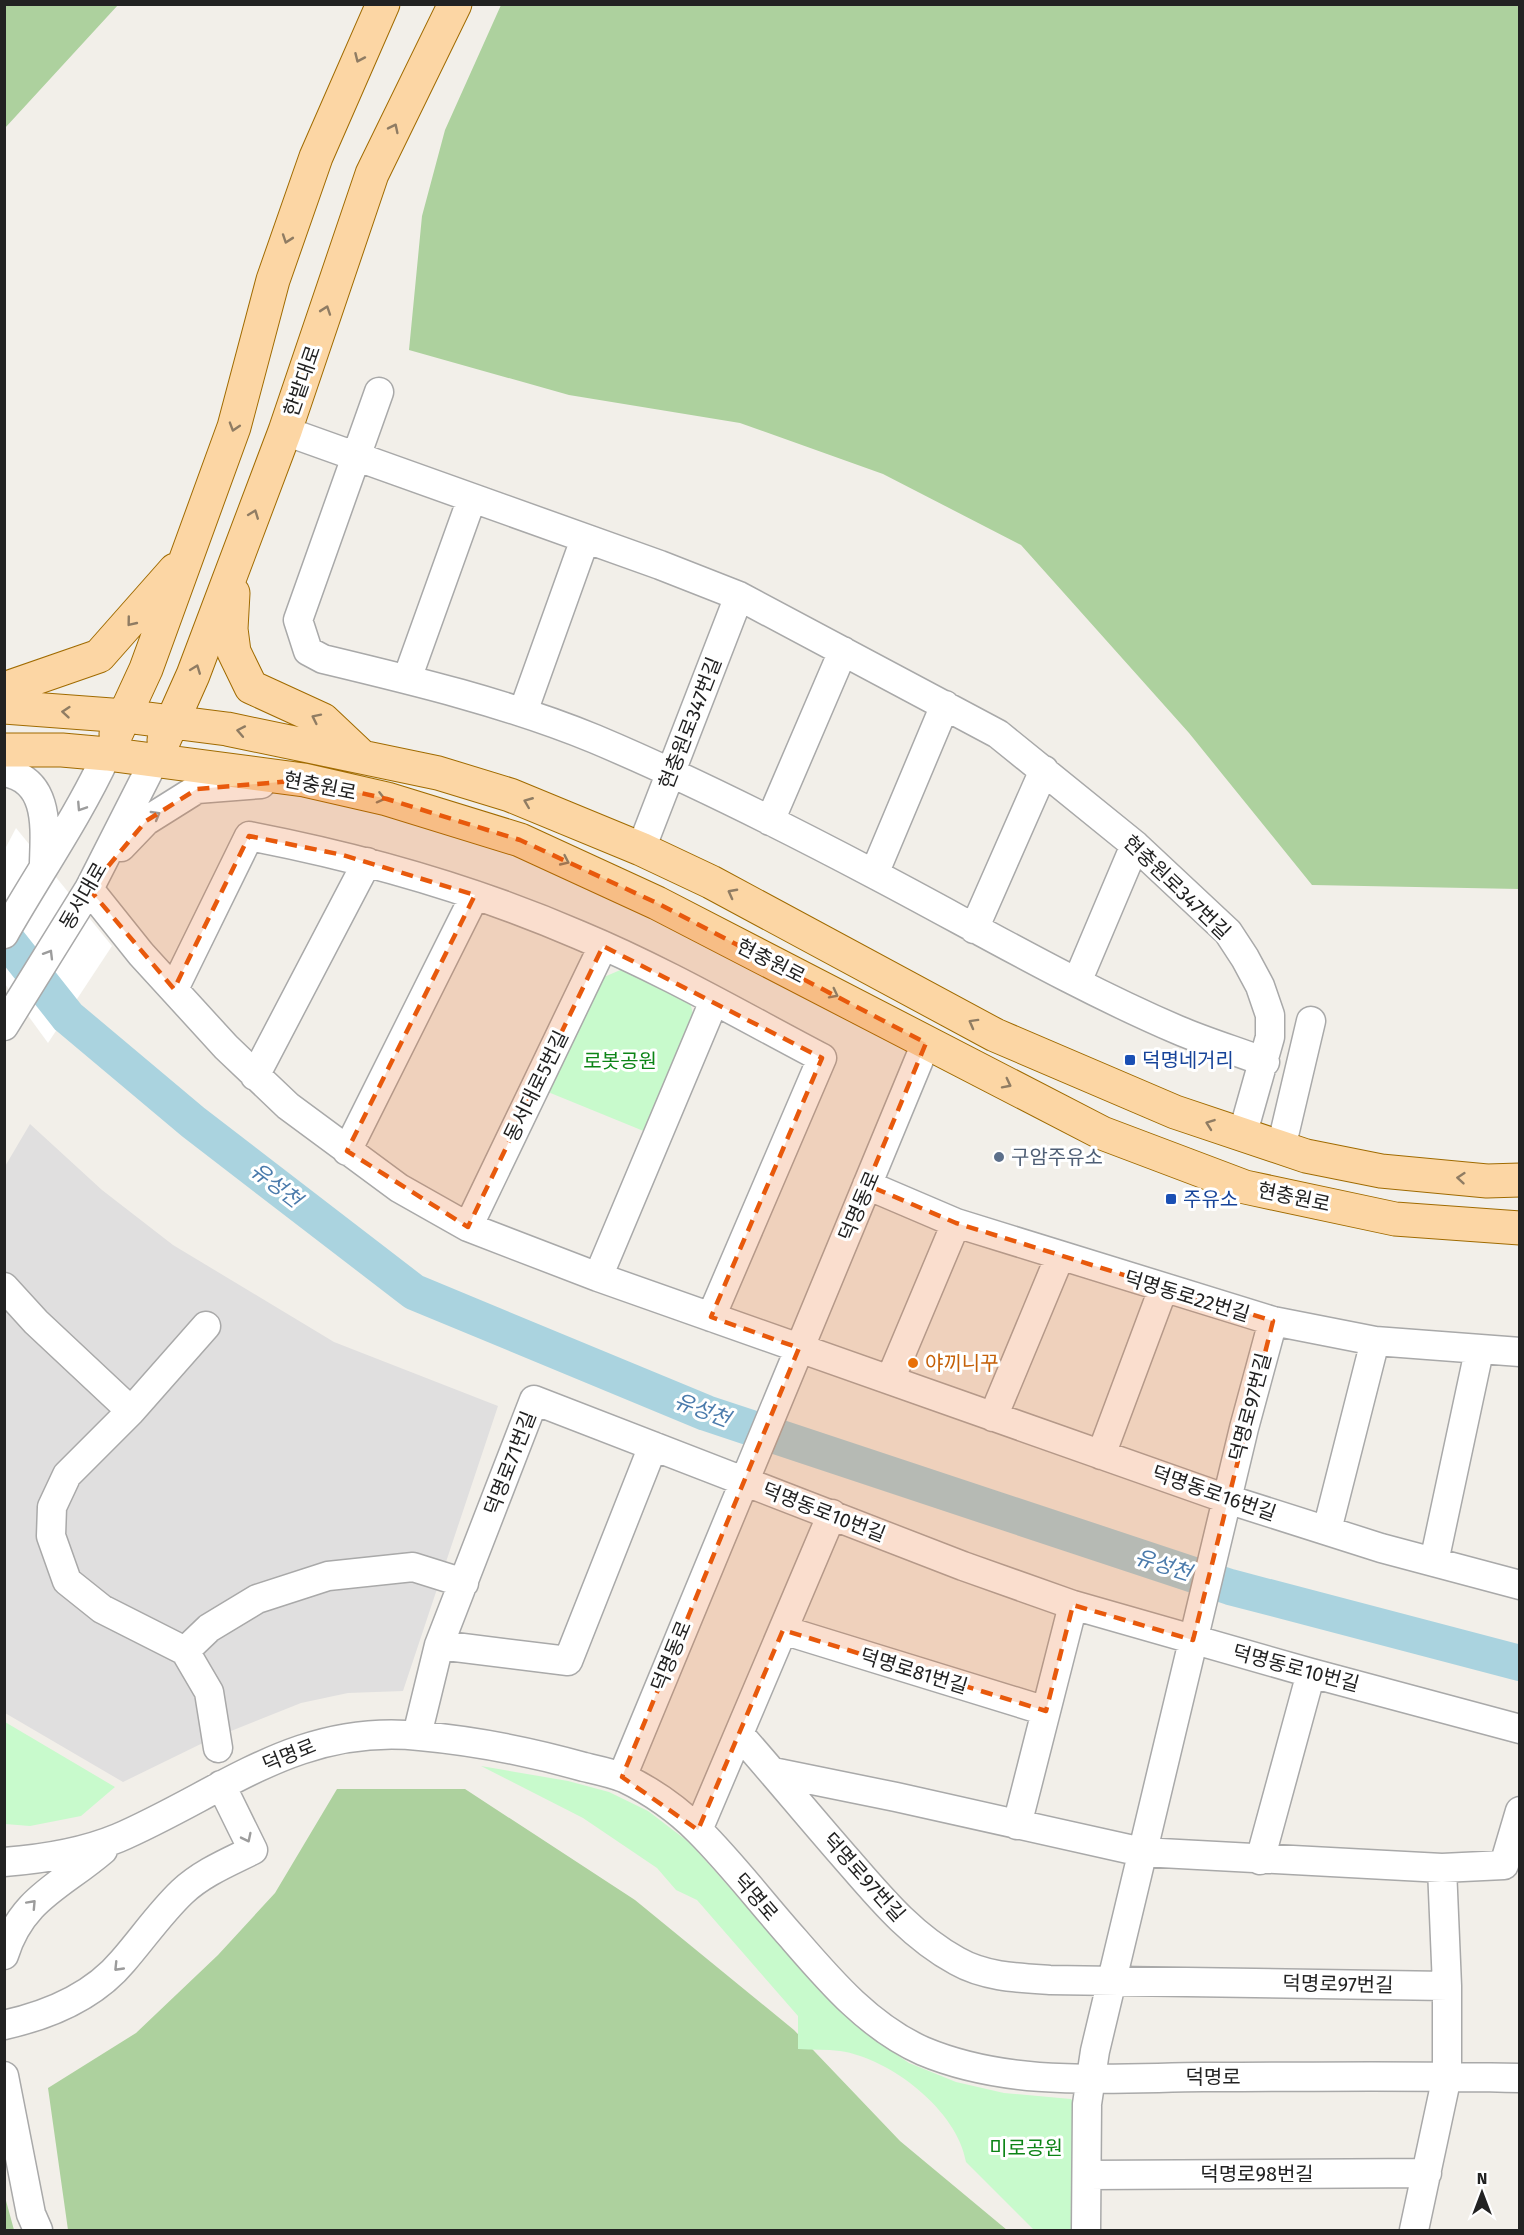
<svg xmlns="http://www.w3.org/2000/svg" width="1524" height="2235" font-family="'Fira Sans','Noto Sans KR',sans-serif">
<style>
.residential{fill:#e0dfdf}
.forest{fill:#add19e}
.park{fill:#c8facc}
.pier{fill:#fff}
.lines{fill:none;stroke-linecap:round;stroke-linejoin:round}
.river{stroke:#aad3df;stroke-width:36}
.minor-casing{stroke:#a9a9a9;stroke-width:31}
.major-casing{stroke:#a06b00;stroke-width:35}
.minor{stroke:#fff;stroke-width:28}
.major{stroke:#fcd6a4;stroke-width:33}
.oneway{stroke:#8f7c63}
.oneway2{stroke:#9c9c9c}
.marked{fill:#e8590c;fill-opacity:0.2;stroke:#e8590c;stroke-width:4.5;stroke-dasharray:12 8;stroke-linejoin:round}
.transit-dot{fill:#1a4fb4;stroke:#fff;stroke-width:2}
.service-dot{fill:#5c6f8a;stroke:#fff;stroke-width:2}
.food-dot{fill:#e8710a;stroke:#fff;stroke-width:2}
.labels{text-anchor:middle;dominant-baseline:central;stroke-width:6;stroke-linejoin:round;paint-order:stroke}
.street-label{font-size:20px;fill:#222;stroke:#fff}
.transit-label{font-size:20px;fill:#164399;stroke:#fff;text-anchor:start}
.park-label{font-size:20px;fill:#0c8416;stroke:#fff}
.service-label{font-size:20px;fill:#4e5e75;stroke:#fff;text-anchor:start}
.food-label{font-size:20px;fill:#c56008;stroke:#fff;text-anchor:start}
.water-label{font-size:21px;font-style:italic;fill:#4a7aab;stroke:#fff}
</style>
<rect width="100%" height="100%" fill="#f2efe9"/>
<!-- residential -->
<path class="residential" d="M30,1124l72,66 71,55 161,97 164,64 -95,285 -55,2 -47,10 -90,36 -88,43 -118,-69 -1,-545z"/>
<!-- forest -->
<path class="forest" d="M5,4l113,1 -113,123 -1,-123z
M501,5h1018v884l-207,-4 -123,-152 -168,-188 -138,-71 -143,-51 -171,-28 -160,-45 13,-134 23,-86z
M337,1789h128l170,111 159,130 106,111 107,89h-939l-20,-142 88,-55 82,-78 57,-62z
M5,2197l9,33h-9z"/>
<!-- park -->
<path class="park" d="M625,968l65,34 4,16 -48,114 -98,-40 56,-115z
M4,1722h1l110,65 -34,29 -51,10 -25,-2z
M481,1766l87,15 41,11 39,19 42,32 111,125 64,65 44,30 47,19 48,11 67,6 6,6v125h-43l-68,-68c-8,-51 -76,-104 -126,-111 -14,-2 -28,-1 -42,-2v-33l-101,-116 -21,-10 -19,-22 -74,-50z"/>
<!-- pier -->
<path class="pier" d="M16,828l96,118 -64,97 -43,-59v-135z"/>
<g class="lines">
<!-- river -->
<path class="river" d="M4,936l64,81 125,105 221,170 292,121 524,174 290,76"/>
<defs>
<path id="minor" d="M379,392l-81,228 10,31 15,8c92,22 184,44 272,80 95,40 188,87 279,135 101,53 199,111 304,156 28,12 58,21 87,32
M285,431l375,134 79,31 259,138 137,111 93,87 17,26 15,28 10,29v22l-28,99
M407,679l65,-181
M523,712l62,-173
M4,772c46,8 41,56 40,91
M770,821l73,-170
M121,847l25,-26 51,-32 64,-5
M641,849l98,-253
M874,874l71,-169
M89,889l52,65 85,93 62,59 111,82 69,39 130,50 629,222 154,49 139,37
M974,929l70,-159
M4,934c34,-60 74,-117 103,-180
M1077,982l58,-137
M174,989l75,-153c114,22 224,53 330,99 84,35 163,81 243,123l-111,259
M4,1026l85,-137 65,-128
M255,1076l112,-214
M1281,1148l30,-127
M347,1151l128,-256
M867,1185l89,38 317,98 102,20 145,11
M468,1227l135,-281
M598,1277l116,-276
M4,1287l32,35 95,89 -64,64 -15,32 -1,29 16,45 35,28 83,42 24,41 9,56
M890,1380l66,-157
M131,1411l75,-85
M993,1417l67,-161
M1101,1455l62,-166
M1327,1530l48,-189
M1434,1562l45,-211
M783,1630l263,81
M439,1645l129,16 85,-215
M185,1651l24,-23 48,-29 71,-23 85,-9 51,16
M417,1735l22,-90 95,-245 429,166 110,39 238,68 209,56
M740,1735c37,42 73,86 110,128 32,37 63,74 107,98 28,16 62,17 93,19l397,6
M773,1772l123,25 246,55 300,16 62,-3 16,-54
M622,1777l304,-734
M1017,1825l56,-220
M698,1830l134,-316
M1260,1860l51,-187
M4,1862c39,-3 78,-9 114,-24 104,-45 180,-115 302,-102 55,5 111,16 164,31 13,3 28,6 40,11 27,13 54,32 75,53 33,33 62,71 93,106 38,44 77,90 131,114 88,37 187,27 280,26 105,0 211,-2 317,1
M4,1955c18,-57 57,-69 99,-105
M4,2025c45,-10 89,-28 119,-64 20,-23 37,-48 59,-69 20,-19 47,-30 71,-42l-32,-65
M4,2076l27,138 7,16
M1087,2175l340,-2
M1086,2230l1,-126 8,-53 149,-623 29,-107
M1414,2230l33,-154v-90l-5,-118"/>
<path id="major" d="M233,593l-2,36 3,23 17,35 72,33 36,34
M4,689l95,-33 76,-86
M4,707l121,9 102,13 211,44 72,22 131,54 70,33 284,153 180,77 131,44 75,15 106,10 33,-1
M116,734l30,-65 88,-242 39,-147 43,-123 67,-153
M164,740l29,-65 92,-244 87,-257 83,-170
M4,750h58l45,4 197,26 83,19 133,41 137,63 445,230 143,54 150,32 125,9"/>
</defs>
<!-- minor casing -->
<use href="#minor" class="minor-casing"/>
<!-- major casing -->
<use href="#major" class="major-casing"/>
<!-- minor -->
<use href="#minor" class="minor"/>
<!-- major -->
<use href="#major" class="major"/>
</g>
<!-- one-way arrows -->
<defs><path id="oneway-chevron" d="M-2-3.5L2.5 0L-2 3.5" fill="none" stroke-width="1.6" stroke-linecap="round" stroke-linejoin="round" transform="scale(1.5)"/></defs>
<g class="oneway">
<use href="#oneway-chevron" transform="translate(359 58) rotate(114)"/>
<use href="#oneway-chevron" transform="translate(394 128) rotate(-64)"/>
<use href="#oneway-chevron" transform="translate(287 239) rotate(109)"/>
<use href="#oneway-chevron" transform="translate(326 310) rotate(-71)"/>
<use href="#oneway-chevron" transform="translate(234 427) rotate(107)"/>
<use href="#oneway-chevron" transform="translate(254 514) rotate(-69)"/>
<use href="#oneway-chevron" transform="translate(131 622) rotate(129)"/>
<use href="#oneway-chevron" transform="translate(196 669) rotate(-69)"/>
<use href="#oneway-chevron" transform="translate(66 712) rotate(-175)"/>
<use href="#oneway-chevron" transform="translate(316 718) rotate(-154)"/>
<use href="#oneway-chevron" transform="translate(241 731) rotate(-169)"/>
<use href="#oneway-chevron" transform="translate(381 798) rotate(14)"/>
<use href="#oneway-chevron" transform="translate(528 802) rotate(-158)"/>
<use href="#oneway-chevron" transform="translate(565 861) rotate(25)"/>
<use href="#oneway-chevron" transform="translate(732 893) rotate(-152)"/>
<use href="#oneway-chevron" transform="translate(834 994) rotate(27)"/>
<use href="#oneway-chevron" transform="translate(973 1023) rotate(-151)"/>
<use href="#oneway-chevron" transform="translate(1007 1084) rotate(27)"/>
<use href="#oneway-chevron" transform="translate(1210 1124) rotate(-160)"/>
<use href="#oneway-chevron" transform="translate(1461 1178) rotate(-175)"/>
</g>
<g class="oneway2">
<use href="#oneway-chevron" transform="translate(81 807) rotate(123)"/>
<use href="#oneway-chevron" transform="translate(156 815) rotate(-30)"/>
<use href="#oneway-chevron" transform="translate(49 954) rotate(-59)"/>
<use href="#oneway-chevron" transform="translate(247 1838) rotate(64)"/>
<use href="#oneway-chevron" transform="translate(32 1904) rotate(-47)"/>
<use href="#oneway-chevron" transform="translate(118 1967) rotate(134)"/>
</g>
<!-- marked area -->
<path class="marked" d="M304,780l83,19 133,41 137,63 269,140 -59,142 89,38 317,98 -80,319 -120,-35 -27,106 -263,-81 -85,200 -76,-53 177,-429 -88,-31 111,-259 -219,-112 -135,281 -121,-76 128,-256 -132,-40 -94,-19 -75,153 -85,-100 57,-68 51,-32z"/>
<!-- markers -->
<g class="transit-dot">
<rect x="1124" y="1054" width="12" height="12" rx="3"/>
<rect x="1165" y="1193" width="12" height="12" rx="3"/>
</g>
<circle class="service-dot" cx="999" cy="1157" r="6"/>
<circle class="food-dot" cx="913" cy="1363" r="6"/>
<g class="labels">
<!-- street labels -->
<g class="street-label">
<text transform="translate(302 381) rotate(-71)">한밭대로</text>
<text transform="translate(690 723) rotate(-69)">현충원로347번길</text>
<text transform="translate(320 786) rotate(11)">현충원로</text>
<text transform="translate(1177 887) rotate(44)">현충원로347번길</text>
<text transform="translate(83 896) rotate(-60)">동서대로</text>
<text transform="translate(771 961) rotate(27)">현충원로</text>
<text transform="translate(536 1086) rotate(-64)">동서대로5번길</text>
<text transform="translate(1294 1197) rotate(12)">현충원로</text>
<text transform="translate(859 1206) rotate(-67)">덕명동로</text>
<text transform="translate(1187 1296) rotate(17)">덕명동로22번길</text>
<text transform="translate(1250 1407) rotate(-75)">덕명로97번길</text>
<text transform="translate(510 1463) rotate(-69)">덕명로71번길</text>
<text transform="translate(1214 1493) rotate(19)">덕명동로16번길</text>
<text transform="translate(824 1512) rotate(21)">덕명동로10번길</text>
<text transform="translate(671 1656) rotate(-68)">덕명동로</text>
<text transform="translate(1296 1668) rotate(15)">덕명동로10번길</text>
<text transform="translate(914 1671) rotate(17)">덕명로81번길</text>
<text transform="translate(289 1755) rotate(-22)">덕명로</text>
<text transform="translate(864 1877) rotate(48)">덕명로97번길</text>
<text transform="translate(756 1897) rotate(49)">덕명로</text>
<text transform="translate(1338 1984) rotate(1)">덕명로97번길</text>
<text x="1213" y="2077">덕명로</text>
<text x="1257" y="2174">덕명로98번길</text>
</g>
<!-- transit labels -->
<g class="transit-label">
<text x="1142" y="1060">덕명네거리</text>
<text x="1183" y="1199">주유소</text>
</g>
<!-- park labels -->
<g class="park-label">
<text x="620" y="1061">로봇공원</text>
<text x="1026" y="2148">미로공원</text>
</g>
<!-- service labels -->
<g class="service-label">
<text x="1011" y="1157">구암주유소</text>
</g>
<!-- food labels -->
<g class="food-label">
<text x="925" y="1363">야끼니꾸</text>
</g>
<!-- water labels -->
<g class="water-label">
<text transform="translate(276 1185) rotate(38)">유성천</text>
<text transform="translate(702 1410) rotate(21)">유성천</text>
<text transform="translate(1163 1565) rotate(18)">유성천</text>
</g>
</g>
<!-- border -->
<rect width="1524" height="2235" fill="none" stroke="#222222" stroke-width="12"/>
<!-- north arrow -->
<g transform="translate(1482 2193)" stroke="#ffffff" stroke-width="4.5" paint-order="stroke">
<path d="M0-4.5L10 22L0 15L-10 22Z" fill="#222222"/>
<text y="-9" font-size="16" font-weight="bold" text-anchor="middle" fill="#222222">N</text>
</g>
</svg>
